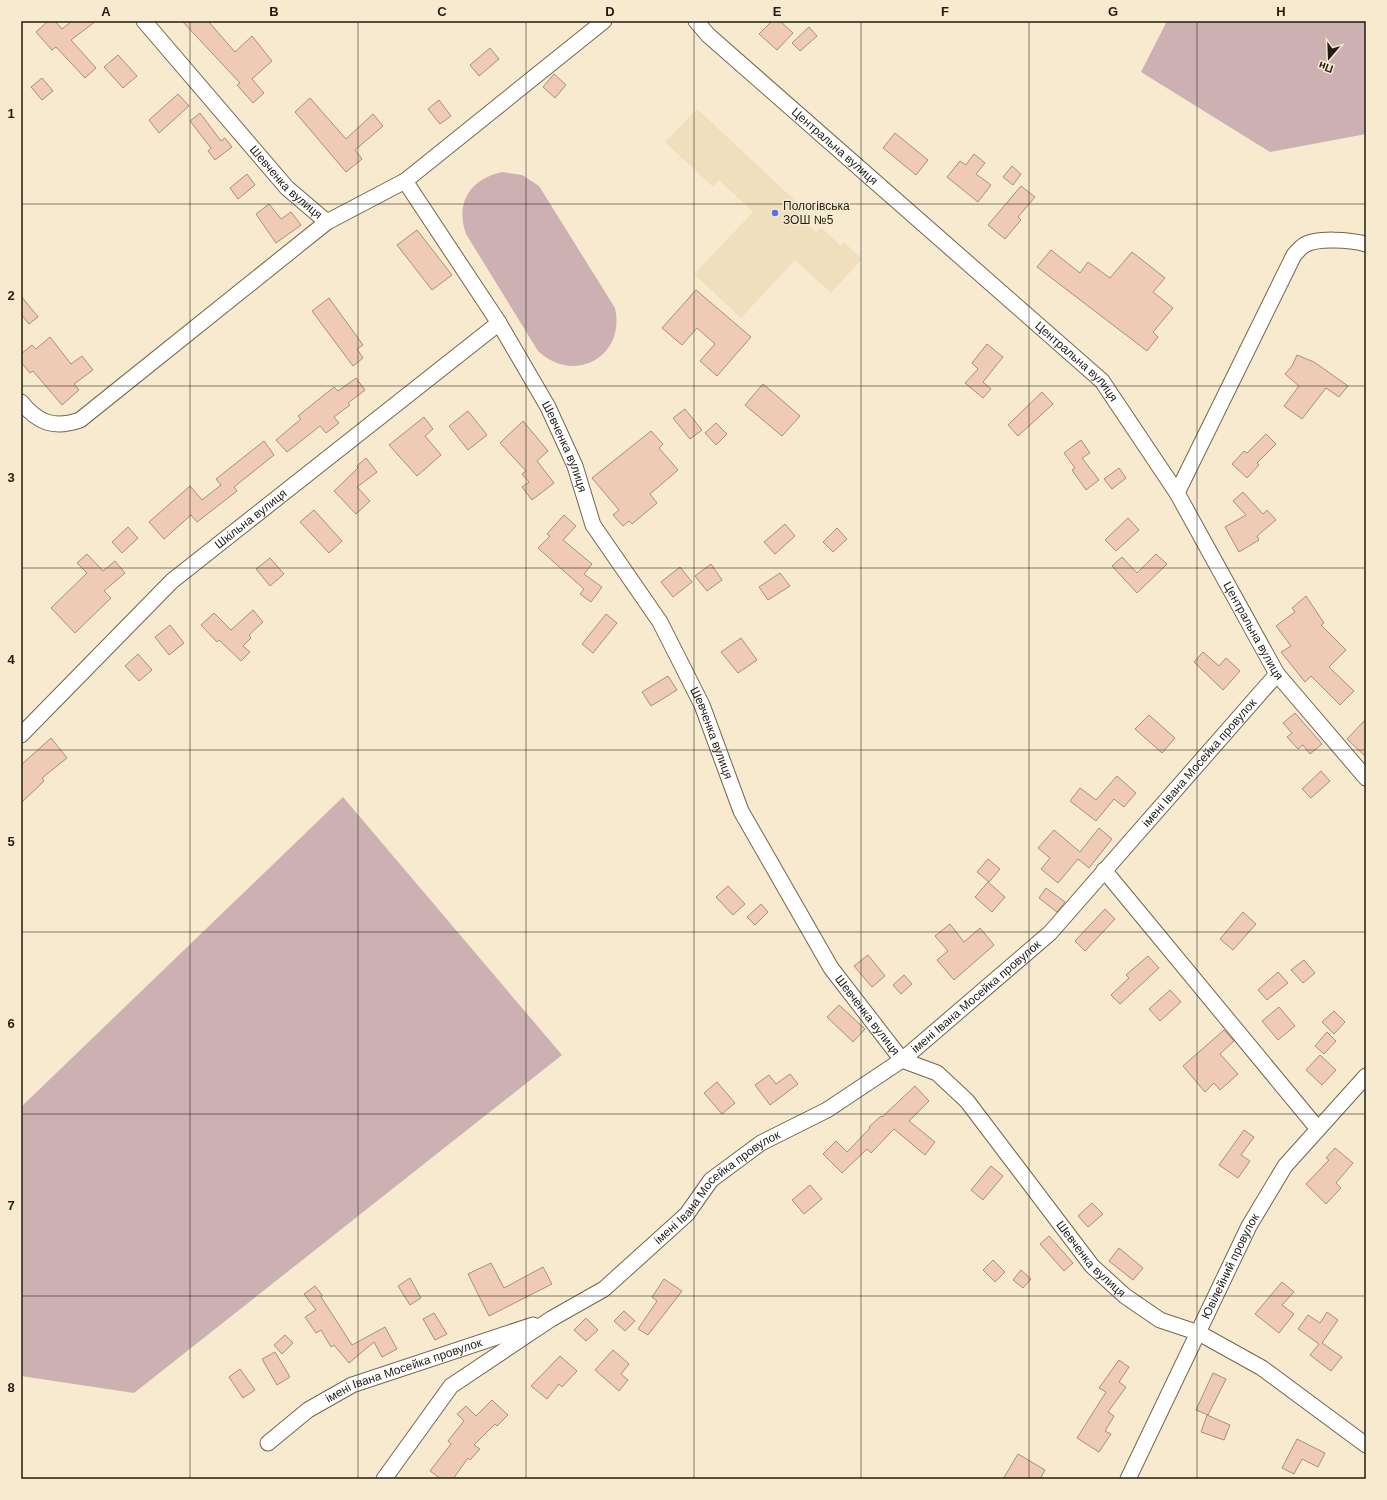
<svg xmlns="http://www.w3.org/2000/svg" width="1387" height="1500" font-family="Helvetica,sans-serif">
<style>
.built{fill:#f0dfbd}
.green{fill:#cdb1b2}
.building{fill:#efcab5;stroke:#a88e7f}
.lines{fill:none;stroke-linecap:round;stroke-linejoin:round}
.minor-casing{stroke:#72674f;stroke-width:17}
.minor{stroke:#fff;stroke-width:15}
.grid{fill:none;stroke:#211d13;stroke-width:1;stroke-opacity:0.55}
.poi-dot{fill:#5870e6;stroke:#f7eacf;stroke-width:1.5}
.labels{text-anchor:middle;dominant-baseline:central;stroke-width:3;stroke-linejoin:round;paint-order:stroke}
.street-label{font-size:12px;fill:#211d13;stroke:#f7eacf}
.poi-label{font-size:12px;fill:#211d13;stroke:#f7eacf;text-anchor:start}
.neatline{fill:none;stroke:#211d13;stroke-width:1.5}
.grid-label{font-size:13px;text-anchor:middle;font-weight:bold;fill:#211d13}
</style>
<rect width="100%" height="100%" fill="#f7eacf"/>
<!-- built -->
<path class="built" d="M697,109l106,99 -6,7 19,17 5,-5 20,19 3,-4 18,17 -31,34 -36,-33 -54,58 -47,-44 59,-62 -34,-32 -6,7 -48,-45z"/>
<!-- green -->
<path class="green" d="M1167,21h199v113l-96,18 -129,-80z
M502,172l20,3 17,11 76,122c11,49 -41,77 -77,43l-72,-117c-11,-31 4,-55 36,-62z
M343,797l219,258 -428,338 -113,-17v-269z"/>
<!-- building -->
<path class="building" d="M48,21h7l7,8 10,-8h24l-25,19 25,28 -11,10 -29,-31 -4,3 -16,-18z
M182,21h26l27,31 17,-16 20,25 -20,18 12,14 -11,10 -16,-18 3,-2z
M772,21h8l13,12 -16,17 -18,-16z
M809,27l8,9 -17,15 -8,-8z
M490,48l9,11 -20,17 -9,-11z
M118,55l19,21 -14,12 -19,-21z
M554,74l12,11 -11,13 -12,-11z
M42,78l11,13 -11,9 -11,-13z
M178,94l11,12 -30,27 -10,-13z
M310,98l36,41 27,-25 10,12 -28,24 7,9 -16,13 -51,-60z
M439,100l12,16 -11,8 -12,-15z
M200,113l21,28 4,-3 7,9 -17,13 -7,-9 3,-3 -21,-27z
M895,133l33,27 -12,15 -33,-27z
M974,154l11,9 -9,11 15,11 -13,17 -31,-25 13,-16 6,4z
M1012,166l9,8 -8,11 -10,-8z
M247,174l8,11 -17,14 -8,-11z
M1021,186l14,11 -17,20 3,3 -16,19 -17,-14z
M269,204l12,15 10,-7 10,13 -25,18 -20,-29z
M417,230l35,45 -20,15 -35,-45z
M1051,250l29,23 8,-11 22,16 22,-26 33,26 -12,14 20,16 -20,24 5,5 -11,14 -110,-84z
M696,290l55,47 -34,39 -17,-15 15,-17 -18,-16 -15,17 -20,-17z
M21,296l17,21 -9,7 -8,-10z
M329,298l34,47 -6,4 6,9 -10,8 -41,-55z
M50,337l21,27 11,-8 11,14 -19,14 5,6 -17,15 -29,-34 -3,2 -9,-11v-8l11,-9 4,4z
M987,344l16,13 -20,25 8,7 -8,9 -18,-15 13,-14 -6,-6z
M1297,355l17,7 34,24 -9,11 -13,-9 -24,31 -18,-13 15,-20 -14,-12 7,-8z
M356,378l9,12 -17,13 2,2 -16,12 5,6 -13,10 -6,-7 -33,26 -11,-12 25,-21 -3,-3 36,-29 4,4z
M763,384l37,32 -18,20 -37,-31z
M1042,392l11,12 -35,32 -10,-11z
M685,409l17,21 -12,9 -17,-21z
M468,411l19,24 -19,15 -19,-24z
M424,417l9,12 -8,7 16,19 -24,21 -28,-31z
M523,421l25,30 -11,10 17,22 -22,17 -10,-13 7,-5 -7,-8 4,-3 -26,-28z
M716,423l11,11 -11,11 -11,-12z
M651,431l12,13 -4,4 19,22 -28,24 7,9 -25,21 -3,-3 -6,5 -10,-11 6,-5 -27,-32z
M1266,434l10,10 -19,19 2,2 -12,13 -15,-14 12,-13 3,2z
M1081,440l9,13 -8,5 17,22 -13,10 -14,-20 3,-2 -11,-15z
M264,441l10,14 -40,32 3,4 -40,31 -6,-7 -27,24 -15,-17 41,-36 12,14 19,-15 -5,-6z
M366,458l11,14 -20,15 13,14 -14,13 -22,-23 24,-23 -1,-2z
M1119,468l7,10 -14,11 -8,-10z
M1243,492l20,22 4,-4 9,10 -19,16 2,4 -20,12 -14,-25 21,-12 -13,-14z
M314,510l28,31 -13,12 -29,-31z
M564,515l12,11 -13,14 29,24 -8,10 18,13 -11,15 -11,-8 4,-5 -46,-41 12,-12 -3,-2z
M1128,518l11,12 -23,21 -11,-11z
M785,524l10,12 -20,18 -11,-12z
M128,527l10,11 -16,15 -10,-11z
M837,528l10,11 -14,13 -10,-10z
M87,554l16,17 12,-10 10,12 -21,18 7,7 -36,35 -24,-25 36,-35 -10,-10z
M1156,554l11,10 -30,29 -25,-27 10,-9 15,16z
M270,558l14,16 -14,12 -14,-17z
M711,564l11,16 -15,11 -12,-15z
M680,567l12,15 -19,15 -12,-15z
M780,573l10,13 -22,14 -9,-13z
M1306,596l18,27 -3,2 25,25 -17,17 25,24 -14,14 -29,-29 -6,6 -24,-30 10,-6 -15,-20 19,-14 -3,-4z
M253,610l10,12 -14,13 2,3 -8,8 7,6 -9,9 -22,-21 -2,2 -16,-17 13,-12 17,17z
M606,614l11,9 -24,30 -11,-9z
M170,625l14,18 -15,12 -14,-18z
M741,638l16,22 -19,13 -17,-21z
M1203,652l16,14 7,-8 14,13 -17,19 -29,-28z
M138,654l14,16 -13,11 -14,-15z
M668,676l9,14 -26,16 -9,-14z
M1295,713l27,31 -12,10 -7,-9 -5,4 -11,-12 5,-4 -9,-10z
M1149,715l26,23 -13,15 -27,-24z
M1366,719v38l-19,-18z
M51,738l16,20 -25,20 2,3 -23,22v-38z
M1321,771l9,10 -19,17 -9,-9z
M1117,776l19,17 -12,14 -10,-8 -18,22 -26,-20 10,-13 16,12z
M1099,828l13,11 -23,29 -11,-9 -20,24 -17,-14 9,-11 -12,-10 16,-18 26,22z
M988,859l12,10 -11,13 -12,-10z
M988,882l17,15 -13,15 -17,-15z
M728,886l17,18 -12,11 -17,-18z
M1046,888l19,14 -8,10 -18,-14z
M761,904l7,8 -13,13 -8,-8z
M1105,909l10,10 -30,32 -10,-10z
M1243,912l13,12 -23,26 -13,-11z
M950,924l14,18 16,-14 14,17 -40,35 -17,-20 11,-9 -13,-15z
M868,955l17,21 -13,11 -18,-21z
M1148,956l11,12 -39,36 -9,-9 18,-17 -3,-3z
M1304,960l11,13 -12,10 -12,-13z
M1278,972l10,11 -21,17 -9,-10z
M904,975l8,9 -11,10 -8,-9z
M1170,990l11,12 -21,19 -11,-12z
M839,1005l26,24 -12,13 -26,-25z
M1279,1007l16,19 -17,14 -16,-19z
M1334,1011l11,11 -11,12 -12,-12z
M1224,1030l10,11 -14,13 18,20 -18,16 -6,-7 -9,9 -22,-26z
M1327,1032l9,9 -12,13 -9,-8z
M1320,1055l16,15 -14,15 -16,-15z
M790,1074l8,10 -28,21 -15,-20 14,-10 7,9z
M717,1082l18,21 -13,11 -18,-21z
M915,1086l14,15 -20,20 26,21 -10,13 -31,-26 -23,24 -4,-4 -25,24 -19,-19 13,-13 11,11 23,-24 -1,-1 12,-11 1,1z
M1244,1130l10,7 -13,18 9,6 -12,17 -19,-13z
M1335,1148l18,15 -17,20 5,5 -15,16 -20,-20 23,-24 -3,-2z
M991,1166l12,10 -20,24 -12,-10z
M810,1185l12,14 -18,15 -12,-14z
M1092,1203l11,11 -15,13 -10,-11z
M1049,1236l24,27 -9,8 -24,-27z
M1119,1248l24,20 -10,12 -24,-19z
M993,1260l12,12 -10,10 -12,-12z
M491,1263l13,25 39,-21 9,17 -63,32 -21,-42z
M1021,1270l10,9 -8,9 -10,-8z
M410,1278l11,20 -11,7 -12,-19z
M664,1279l18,12 -34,44 -10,-6 19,-28 -5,-4z
M1282,1282l12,10 -12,13 12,9 -15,19 -24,-19z
M315,1286l7,9 -1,2 31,48 33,-18 12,22 -15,8 -8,-15 -25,21 -15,-18 -3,2 -10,-17 -5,3 -11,-16 11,-7 -12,-16z
M624,1311l11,10 -10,10 -11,-10z
M1327,1312l11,8 -16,23 20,14 -11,14 -21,-16 9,-11 -21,-15 10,-14 12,8z
M434,1313l13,21 -12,6 -12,-21z
M586,1318l12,12 -12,11 -12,-11z
M285,1335l8,8 -11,11 -8,-9z
M613,1350l16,14 -8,10 7,6 -9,11 -24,-21z
M275,1352l15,25 -13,8 -15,-26z
M560,1356l17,15 -15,16 -3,-3 -12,15 -16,-13z
M1119,1360l10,7 -10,15 7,5 -18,25 6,4 -9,15 6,3 -12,18 -22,-14 29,-46 -7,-4z
M240,1369l15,21 -12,8 -14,-21z
M1213,1373l13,6 -18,36 -12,-5z
M492,1400l16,15 -11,11 -2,-2 -21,21 6,4 -10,11 -2,-2 -15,21h-12l-11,-8 21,-27 -3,-3 16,-20 -7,-7 9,-8 10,10z
M1207,1415l23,10 -6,15 -23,-8z
M1297,1439l28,14 -7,14 -16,-8 -8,15 -12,-6z
M1018,1454l27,16 -5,9h-37z"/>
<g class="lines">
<defs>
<g id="minor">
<path id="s1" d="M144,21l143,167 40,34 78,-41 94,142 49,84 27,59 18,59 67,97 42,83 39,106 90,157 71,92 35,13 30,28 125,165 33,30 35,24 39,13 63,35 104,77"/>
<path id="s2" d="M696,21l12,14 394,346 75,112 100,181 89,104"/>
<path d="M405,181l199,-160"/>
<path d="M21,402c17,21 33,27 59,18l247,-198"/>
<path d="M1177,493l117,-238c3,-3 6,-7 9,-9 13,-9 48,-6 63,-2"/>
<path id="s3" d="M21,735l151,-154 327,-258"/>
<path d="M1104,870l214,259"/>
<path id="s4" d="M268,1443l40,-33 44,-25 181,-60"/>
<path id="s5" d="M384,1479l67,-93 100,-67 53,-30 83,-75 24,-34 50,-37 66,-33 75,-50 148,-127 227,-259"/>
<path id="s6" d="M1128,1479l121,-253 36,-60 81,-90"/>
</g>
</defs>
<!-- minor casing -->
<use href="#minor" class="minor-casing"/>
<!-- minor -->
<use href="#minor" class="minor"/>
</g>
<!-- grid -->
<path class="grid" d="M190,21v1458M358,21v1458M526,21v1458M694,21v1458M861,21v1458M1029,21v1458M1197,21v1458M21,204h1345M21,386h1345M21,568h1345M21,750h1345M21,932h1345M21,1114h1345M21,1296h1345"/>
<!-- markers -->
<circle class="poi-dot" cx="775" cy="213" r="4"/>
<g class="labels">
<!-- street labels -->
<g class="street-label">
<text stroke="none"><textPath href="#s2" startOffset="187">Центральна вулиця</textPath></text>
<text stroke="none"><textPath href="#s1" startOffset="215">Шевченка вулиця</textPath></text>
<text stroke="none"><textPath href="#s2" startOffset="511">Центральна вулиця</textPath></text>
<text stroke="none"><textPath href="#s1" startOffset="671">Шевченка вулиця</textPath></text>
<text stroke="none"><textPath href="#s3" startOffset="316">Шкільна вулиця</textPath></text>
<text stroke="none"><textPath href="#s2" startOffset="835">Центральна вулиця</textPath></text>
<text stroke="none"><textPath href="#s1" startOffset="995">Шевченка вулиця</textPath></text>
<text stroke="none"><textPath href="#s5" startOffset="1097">імені Івана Мосейка провулок</textPath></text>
<text stroke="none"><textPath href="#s5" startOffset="773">імені Івана Мосейка провулок</textPath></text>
<text stroke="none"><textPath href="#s1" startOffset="1319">Шевченка вулиця</textPath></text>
<text stroke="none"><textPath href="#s5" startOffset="449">імені Івана Мосейка провулок</textPath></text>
<text stroke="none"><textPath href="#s1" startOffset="1655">Шевченка вулиця</textPath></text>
<text stroke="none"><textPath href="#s6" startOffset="236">Ювілейний провулок</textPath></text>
<text stroke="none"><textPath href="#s4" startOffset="156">імені Івана Мосейка провулок</textPath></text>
</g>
<!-- poi labels -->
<g class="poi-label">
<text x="783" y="206">Пологівська<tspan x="783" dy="14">ЗОШ №5</tspan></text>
</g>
</g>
<!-- border -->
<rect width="1387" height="1500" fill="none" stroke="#f7eacf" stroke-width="44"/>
<!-- north arrow -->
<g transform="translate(1329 58) rotate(199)" stroke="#f7eacf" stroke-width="3" paint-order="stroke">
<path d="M0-3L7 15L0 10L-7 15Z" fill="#211d13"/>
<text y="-6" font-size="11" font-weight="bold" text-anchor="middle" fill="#211d13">Пн</text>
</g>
<rect x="22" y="22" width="1343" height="1456" class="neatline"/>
<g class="grid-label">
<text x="106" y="16">A</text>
<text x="274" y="16">B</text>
<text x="442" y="16">C</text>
<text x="610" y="16">D</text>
<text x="777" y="16">E</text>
<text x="945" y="16">F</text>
<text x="1113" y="16">G</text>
<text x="1281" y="16">H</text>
<text x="11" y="118">1</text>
<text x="11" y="300">2</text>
<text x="11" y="482">3</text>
<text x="11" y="664">4</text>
<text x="11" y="846">5</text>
<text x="11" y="1028">6</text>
<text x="11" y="1210">7</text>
<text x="11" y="1392">8</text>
</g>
</svg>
